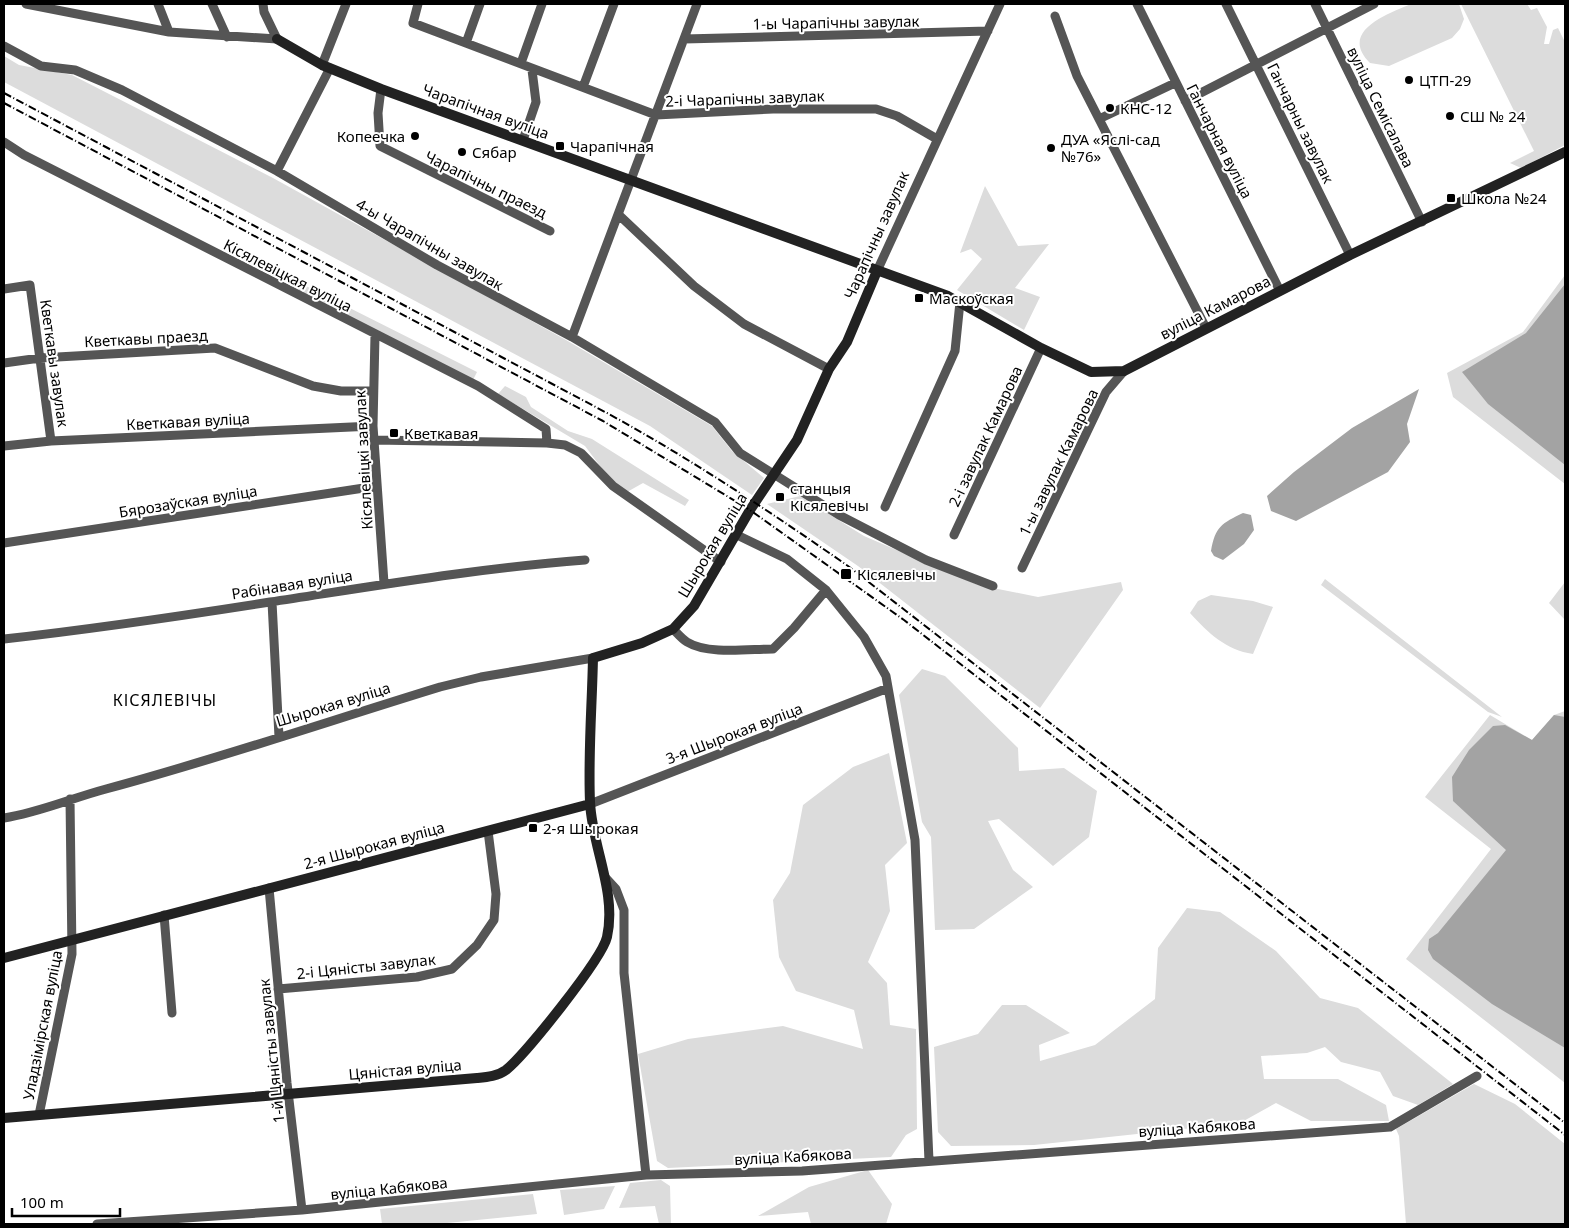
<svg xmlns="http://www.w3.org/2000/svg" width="1569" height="1228" font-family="'Noto Sans',sans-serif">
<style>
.green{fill:#dcdcdc}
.water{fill:#a3a3a3}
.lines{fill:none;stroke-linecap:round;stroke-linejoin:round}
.street{stroke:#555;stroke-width:9}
.secondary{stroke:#222;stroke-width:10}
.rail{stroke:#000;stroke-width:2;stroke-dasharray:8 2.5 1 2.5;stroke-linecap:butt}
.poi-dot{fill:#000;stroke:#fff;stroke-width:2}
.labels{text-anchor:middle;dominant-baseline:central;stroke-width:4;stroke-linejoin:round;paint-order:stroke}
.street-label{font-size:15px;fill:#000;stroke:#fff}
.poi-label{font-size:15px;fill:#000;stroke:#fff;text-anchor:start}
.neighbourhood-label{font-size:16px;letter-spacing:1px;fill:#000;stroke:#fff}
</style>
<rect width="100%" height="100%" fill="#fff"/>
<!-- green -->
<path class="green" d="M1411,4h48l5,15 -4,10 -8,9 -63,28 -19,-3c-32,-32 18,-49 41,-59z
M1461,4h66l4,6 6,-2 10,19 -3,17h5l4,-14 5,-2 7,14v103l-44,23 -11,-5 24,-12z
M4,56l15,9 53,10 201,103 293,162 146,86 20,25 32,27 -12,17 -102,-69 -646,-344z
M985,186l33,60 31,-2 -34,44 25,9 -16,33 -67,-40 25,-31 -11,-10 -11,4z
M1565,275v209l-112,-87 -6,-24 76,-41z
M294,280l183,92 -4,8 -183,-92z
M505,386l21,11 5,10 37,24 24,8 97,61 -4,6 -42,-23 -16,9 -18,-14 -24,-32 -87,-52z
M800,496l64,40 114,49 60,12 83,-15 2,8 -83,118 -182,-142 -91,-62z
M1325,579l177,138 -14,-5 -167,-127z
M1565,582v38l-16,-17z
M1211,595l42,6 20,6 -20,47c-27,-4 -45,-21 -63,-41l8,-12z
M922,669l23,7 73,72 1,23 45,-3 33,23 -8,46 -36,29 -54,-47 -11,2 25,49 20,17 -59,42 -39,1 -4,-93 -9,-15 -23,-127z
M1565,711v372l-159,-124 85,-110 -66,-52 65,-82 42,25 22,-25z
M889,753l18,90 -22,22 5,46 -22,51 19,21 3,42 26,4 1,100 -11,6 -15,22 -223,11 -11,-7 -19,-107 50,-15 95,-13 80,23 -9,-39 -58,-19 -17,-34 -6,-57 17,-27 13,-68 50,-38z
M1187,908l33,4 56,39 44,47 38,10 95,76 -35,21 -25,-9 -13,-24 -39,-10 -16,-15 -18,6 -46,3 3,23h74l48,26 3,16h-78l-35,-18 -36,20 -206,22 -83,1 -13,-14 -4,-85 44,-13 24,-29h24l44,28 -31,12 1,16 55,-16 60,-46 3,-51z
M1474,1084l41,20 50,40v80h-159l-7,-88 -3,-7z
M868,1170l24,34 -6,20h-75l-3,-12 -50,4 51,-29z
M661,1180l9,6 1,38h-12l-4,-18 -36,2 11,-25z
M615,1186l-11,23 -40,6 -4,-25z
M533,1194l4,20 -100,10h-55l-2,-15z"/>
<!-- water -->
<path class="water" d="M1565,284v181l-77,-61 -26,-32 64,-39z
M1419,389l-12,35 3,18 -22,30 -92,49 -25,-10 -4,-15 27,-24 58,-44z
M1243,513l8,2 3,15 -10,14 -21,16 -9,-4 -3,-5c4,-24 11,-28 32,-38z
M1554,715l11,2v331l-73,-44 -59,-45 -5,-9 1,-11 9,-6 68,-83 -53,-49 -1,-24 17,-27 24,-24 12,-1 27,15z"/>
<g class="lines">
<!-- street -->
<path class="street" d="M26,4l143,28 108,7 -13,-27 -1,-8
M158,4l11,28
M212,4l15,33
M418,4l-5,19 243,92 117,-6h103l21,7 40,23
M1137,4l143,287
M1226,4l124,251
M1315,4l107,218
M1055,16l22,60 129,252
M684,39l304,-8
M466,43l14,-39
M4,46l37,20 34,4 47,20 155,81 160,94 135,72 143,85 25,31 99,62 87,45 67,26
M521,63l21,-59
M322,65l24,-61
M583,87l31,-83
M381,89l-3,24 2,33 170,85
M1185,101l189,-97
M1099,119l76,-36
M523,140l13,-38 -4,-32
M4,142l20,13 454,231 68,43 1,14
M277,171l53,-103
M620,216l74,70 50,38 85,45
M877,271l123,-267
M4,289l26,-4 21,156
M375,335l-2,91 11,157
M572,337l125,-333
M4,363l36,-5 175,-10 98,38 28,5h32
M374,440l173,3 18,2 16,8 32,33 108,76
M4,446l47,-5 322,-15
M885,507l70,-156 5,-49
M737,535l50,24 39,31 38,47 22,39 29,164 14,321
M954,535l87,-187
M4,543l373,-57
M1022,568l84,-176 18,-21
M272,602l7,135
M673,629c4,4 9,10 14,13 21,13 62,7 86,7l21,-21 32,-38
M4,639c89,-10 177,-23 266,-37 105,-16 209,-34 315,-42
M590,804l298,-116
M4,818c34,-5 68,-20 102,-29 112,-30 223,-68 334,-102l41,-10 112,-19
M605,877l11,12 8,21v63l22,202
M269,888l18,195 15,127
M164,915l8,98
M278,989l139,-12 35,-8 25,-24 17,-25 2,-26 -8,-63
M39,1115l33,-161 -2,-155
M97,1224l205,-14 344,-35 156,-4 588,-44 87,-51"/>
<!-- secondary -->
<path class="secondary" d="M277,39l45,26 59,24 567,207 93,52 50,24 33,-1 226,-116 215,-103
M4,958l586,-154
M4,1118l473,-40c10,-1 21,-2 29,-8 19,-15 96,-111 101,-133 10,-45 -15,-90 -17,-135 -2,-48 2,-96 3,-144l49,-15 31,-14 21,-23 56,-96 47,-70 32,-71 18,-27 30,-71"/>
<!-- rail -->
<path class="rail" d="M4,93l603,320c84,46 162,98 241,153l717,557
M4,103l599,318 147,89 154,110 661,515"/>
</g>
<!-- markers -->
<g class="poi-dot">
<circle cx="1409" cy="80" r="5"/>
<circle cx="1110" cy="108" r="5"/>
<circle cx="1450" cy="116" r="5"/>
<circle cx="415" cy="136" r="5"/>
<rect x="555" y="141" width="10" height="10" rx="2.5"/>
<circle cx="1051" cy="148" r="5"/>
<circle cx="462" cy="152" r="5"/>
<rect x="1446" y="193" width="10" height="10" rx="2.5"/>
<rect x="914" y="293" width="10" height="10" rx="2.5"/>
<rect x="389" y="428" width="10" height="10" rx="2.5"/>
<rect x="775" y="492" width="10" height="10" rx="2.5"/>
<rect x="840" y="568" width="12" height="12" rx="2.5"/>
<rect x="528" y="823" width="10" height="10" rx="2.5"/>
</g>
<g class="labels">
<!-- street labels -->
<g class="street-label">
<text transform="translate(836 22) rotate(-1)">1-ы Чарапічны завулак</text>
<text transform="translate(745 98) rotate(-2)">2-і Чарапічны завулак</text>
<text transform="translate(1381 107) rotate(64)">вуліца Семісалава</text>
<text transform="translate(486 111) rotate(20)">Чарапічная вуліца</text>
<text transform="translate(1301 123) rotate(64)">Ганчарны завулак</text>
<text transform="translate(1220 141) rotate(63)">Ганчарная вуліца</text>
<text transform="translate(486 184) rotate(26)">Чарапічны праезд</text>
<text transform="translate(876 235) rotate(-66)">Чарапічны завулак</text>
<text transform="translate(430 244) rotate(30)">4-ы Чарапічны завулак</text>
<text transform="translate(288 275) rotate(27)">Кісялевіцкая вуліца</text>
<text transform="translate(1215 307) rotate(-27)">вуліца Камарова</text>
<text transform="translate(146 338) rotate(-3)">Кветкавы праезд</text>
<text transform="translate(55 363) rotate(82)">Кветкавы завулак</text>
<text transform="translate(188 421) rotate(-3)">Кветкавая вуліца</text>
<text transform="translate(985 436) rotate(-65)">2-і завулак Камарова</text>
<text transform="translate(363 460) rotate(-93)">Кісялевіцкі завулак</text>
<text transform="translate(1058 462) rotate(-64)">1-ы завулак Камарова</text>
<text transform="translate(188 501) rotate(-9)">Бярозаўская вуліца</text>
<text transform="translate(712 545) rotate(-59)">Шырокая вуліца</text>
<text transform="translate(292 584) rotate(-9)">Рабінавая вуліца</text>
<text transform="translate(333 704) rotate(-17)">Шырокая вуліца</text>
<text transform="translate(734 733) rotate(-21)">3-я Шырокая вуліца</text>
<text transform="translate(374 845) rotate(-15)">2-я Шырокая вуліца</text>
<text transform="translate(366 966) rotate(-6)">2-і Цяністы завулак</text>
<text transform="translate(42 1025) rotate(-79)">Уладзімірская вуліца</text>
<text transform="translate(271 1051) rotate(-96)">1-й Цяністы завулак</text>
<text transform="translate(405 1069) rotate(-5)">Цяністая вуліца</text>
<text transform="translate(1197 1127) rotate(-4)">вуліца Кабякова</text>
<text transform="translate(793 1156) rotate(-3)">вуліца Кабякова</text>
<text transform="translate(389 1188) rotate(-6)">вуліца Кабякова</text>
</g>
<!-- poi labels -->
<g class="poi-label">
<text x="1419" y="80">ЦТП-29</text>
<text x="1120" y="108">КНС-12</text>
<text x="1460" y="116">СШ № 24</text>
<text x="405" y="136" text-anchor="end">Копеечка</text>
<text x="1061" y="139">ДУА «Яслі-сад<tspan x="1061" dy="17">№76»</tspan></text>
<text x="570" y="146">Чарапічная</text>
<text x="472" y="152">Сябар</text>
<text x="1461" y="198">Школа №24</text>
<text x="929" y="298">Маскоўская</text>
<text x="404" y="433">Кветкавая</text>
<text x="790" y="488">станцыя<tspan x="790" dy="17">Кісялевічы</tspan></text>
<text x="857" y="574">Кісялевічы</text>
<text x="543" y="828">2-я Шырокая</text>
</g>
<!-- neighbourhood labels -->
<g class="neighbourhood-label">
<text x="165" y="700">КІСЯЛЕВІЧЫ</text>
</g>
</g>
<!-- border -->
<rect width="1569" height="1228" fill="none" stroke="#000000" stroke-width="10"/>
<!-- scale -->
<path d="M12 1208v8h108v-8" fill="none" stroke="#000000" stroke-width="2.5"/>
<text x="20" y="1208" font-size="15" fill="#000000" stroke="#ffffff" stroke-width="4" paint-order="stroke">100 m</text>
</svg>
